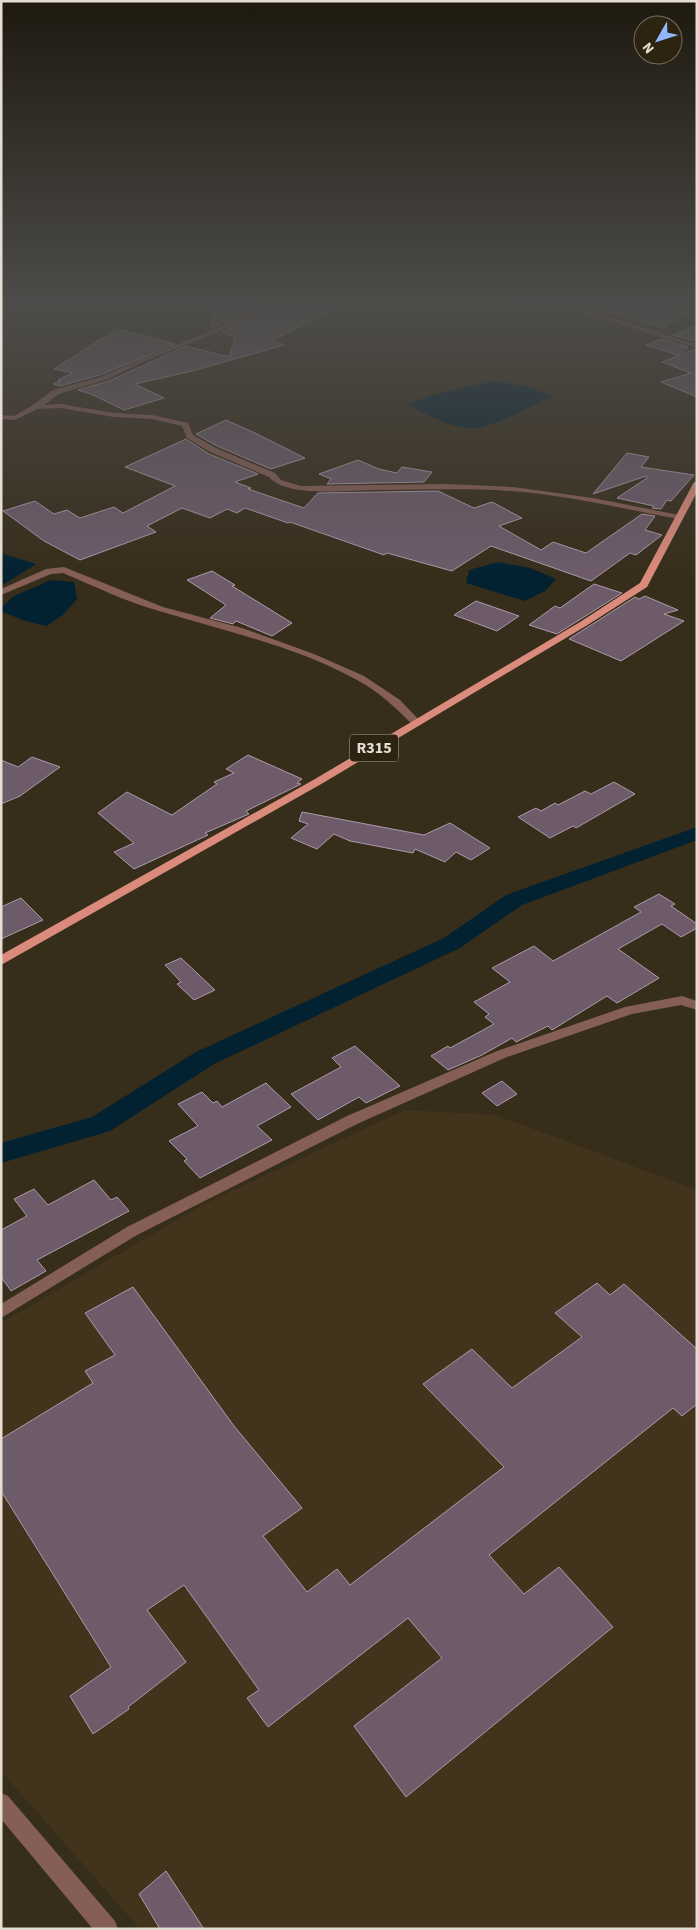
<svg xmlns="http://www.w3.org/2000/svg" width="698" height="1930" font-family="'Source Sans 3',sans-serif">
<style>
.built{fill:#42341c}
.water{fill:#022232}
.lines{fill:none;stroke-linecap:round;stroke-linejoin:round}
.canal{fill:#022232;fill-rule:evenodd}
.building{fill:#6d5b6a;stroke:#ae9aaa}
.minor{fill:#855e56;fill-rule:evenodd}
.tertiary{fill:#855e56;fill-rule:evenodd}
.primary{fill:#db8b7b;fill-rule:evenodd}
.labels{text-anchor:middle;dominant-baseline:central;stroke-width:4;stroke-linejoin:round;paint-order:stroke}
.shield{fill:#2d2311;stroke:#aea699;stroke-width:1}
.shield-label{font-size:16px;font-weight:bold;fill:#e5ded3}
</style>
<rect width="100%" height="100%" fill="#372d1b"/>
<!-- built -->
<path class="built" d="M405,1110l91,5 201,75v739h-557l-139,-158v-448l205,-120z"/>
<!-- water -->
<path class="water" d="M493,381l32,5 27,10c-17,9 -57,30 -75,32 -21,2 -52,-13 -69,-24l31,-11z
M1,553l35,11 -35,22z
M498,562l32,6 26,11 -11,12 -20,10 -59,-18 3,-13z
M51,580l23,2 3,17 -14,16 -17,11 -24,-6 -21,-9v-3l13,-12z"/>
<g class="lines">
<!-- canal -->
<path class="canal" d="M697,827v13l-175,65 -62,43 -246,116 -104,67 -109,32v-20l91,-26 104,-65 248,-114 62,-43z"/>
</g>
<!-- building -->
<path class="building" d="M214,305h47l-49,23z
M275,305h65l-67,35 11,5 -92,26 -57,13 29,14 -40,12 -33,-16 -13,-4 31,-9 77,-35 43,11 6,-20 -13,-5z
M603,305h56l1,3 26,6 -23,14 -61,-19z
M697,325v15l-2,1 -22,-6z
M117,329l58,15 -72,30 -43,12 -7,-2 8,-3 -3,-1 15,-7 -19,-4z
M662,339l26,8 -10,8 -32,-10z
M695,349l2,1v47l-36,-15 30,-9 -29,-11z
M226,420l29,13 50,25 -34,11 -54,-23 -21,-12z
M186,439l23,15 49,20 -23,8 16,6 -3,1 56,19 14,-15 120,-2 36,17 18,-6 30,16 -23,8 42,24 12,-8 33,11 56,-39 13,2 -10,14 17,5 -26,20 -6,-2 -39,28 -100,-35 -39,25 -65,-18 -3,2 -94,-33 -2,1 -43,-15 -8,5 -10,-4 -17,9 -28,-10 -35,18 9,6 -76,28 -36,-19 -41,-30 32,-10 19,13 13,-4 13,8 34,-11 9,6 52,-27 -50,-19z
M627,453l22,4 -8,10 53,8 -23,26 -4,-1 -6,9 -9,-1 2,-2 -37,-8 30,-20 -1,-2 -53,18z
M358,460l21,9 18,4 5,-6 30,5 -8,10 -97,2 4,-5 -12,-5z
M212,571l23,14 -3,1 60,37 -20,13 -36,-15 -3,3 -23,-6 16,-13 -39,-25z
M594,584l28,9 -65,41 -28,-9 26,-19 5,2z
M645,596l33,14 -14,4 20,7 -63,40 -52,-22 66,-42 4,2z
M476,601l43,15 -22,15 -43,-16z
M248,755l54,24 -5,4 4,1 -55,27 3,3 -44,19 3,2 -74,34 -20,-17 20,-9 -36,-30 29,-21 45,23 45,-31 -3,-2 20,-9 -8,-4z
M32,757l28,10 -40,29 -19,8v-44l17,7z
M614,782l21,12 -59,34 -3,-2 -23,12 -32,-21 18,-9 5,3 14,-8 3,2 27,-14 6,3z
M302,812l122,23 26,-12 40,25 -19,12 -15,-8 -11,10 -30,-13 -2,4 -63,-12 -16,-7 -17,15 -26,-11 17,-14 -9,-3z
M659,894l16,10 -4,2 26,18v4l-16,9 -19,-13 -44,25 41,29 -42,25 -10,-7 -55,34 -4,-4 -32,16 -4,-4 -30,17 -34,15 -17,-14 17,-10 2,2 44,-24 -9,-7 4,-3 -15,-12 36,-20 -18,-14 42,-22 19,15 88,-49 -7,-5z
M21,898l22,22 -42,19v-32z
M181,958l34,32 -21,10 -17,-16 4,-2 -16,-17z
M355,1046l45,40 -34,17 -7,-6 -41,23 -27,-26 50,-27 -9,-9z
M502,1081l15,13 -20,12 -15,-13z
M266,1083l25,24 -34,19 15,14 -72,38 -16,-17 3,-2 -18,-18 29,-15 -20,-22 24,-12 11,11 4,-2 5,6z
M94,1180l17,20 6,-3 12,14 -92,49 9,11 -35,20 -10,-14v-47l26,-14 -13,-17 20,-10 14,16z
M597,1283l13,12 14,-11 73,65v55l-15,12 -9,-8 -184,147 35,39 35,-27 54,60 -207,170 -52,-71 88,-68 -34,-40 -140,109 -21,-29 12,-8 -75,-105 -37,25 39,52 -58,45 1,2 -36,25 -23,-38 41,-29 -110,-176v-52l92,-56 -8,-12 30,-16 -30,-42 48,-26 101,139 68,82 -39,28 44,56 30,-23 13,16 154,-118 -81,-83 49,-35 40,39 70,-51 -27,-24z
M166,1871l38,58h-44l-21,-35z"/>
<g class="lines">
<!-- minor -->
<path class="minor" d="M265,305h8l-51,25 -79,32 -35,17 -49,15 -15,11 17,-1 53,9 38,2 36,8 5,12 23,13 59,25 6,7 20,6 145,-2 67,3 80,11 86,17 4,2 -4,2c-55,-10 -112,-24 -168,-28 -46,-3 -91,-1 -136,-1 -27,0 -88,8 -106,-13l-59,-25 -23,-14 -5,-12 -30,-7 -38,-2 -53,-9 -24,1 -22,11 -14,-1v-4l13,1 19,-11 20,-15 51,-14 35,-16 79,-32z
M64,567l99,40 79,21 72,26 50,22 36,24 22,23 -1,2h-8c-17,-17 -35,-34 -56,-45 -62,-34 -132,-49 -198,-69 -33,-9 -65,-25 -96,-38l-12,1 -50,21v-6l45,-20z
M682,996l15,5v9l-16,-5 -49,9 -125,43 -150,67 -220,111 -136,83v-14l126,-77 220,-111 150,-65 128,-44z
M1,1793l7,3 107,125 3,8h-25l-92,-110z"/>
<!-- tertiary -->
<path class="tertiary" d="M559,305h9l129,39v4z"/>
<!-- primary -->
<path class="primary" d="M694,482h3v10l-50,95 -61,39 -263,157 -322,182v-10l314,-176 265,-157 60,-39z"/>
</g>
<!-- sky -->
<linearGradient id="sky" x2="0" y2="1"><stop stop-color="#1e190f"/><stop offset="0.53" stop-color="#4d4c4a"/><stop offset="1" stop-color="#4d4c4a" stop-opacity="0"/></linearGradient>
<rect width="698" height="575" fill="url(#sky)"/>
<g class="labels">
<!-- shield labels -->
<rect class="shield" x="350" y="734.5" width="48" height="27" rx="4"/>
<g class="shield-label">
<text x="374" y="748">R315</text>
</g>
</g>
<!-- border -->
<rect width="698" height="1930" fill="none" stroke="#e5ded3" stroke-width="5"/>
<!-- north arrow -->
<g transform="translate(658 40) rotate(231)"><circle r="24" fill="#2d2311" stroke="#776e5f"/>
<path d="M0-4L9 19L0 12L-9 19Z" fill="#93b7fd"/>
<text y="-8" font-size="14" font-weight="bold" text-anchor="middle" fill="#e5ded3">N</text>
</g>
</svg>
